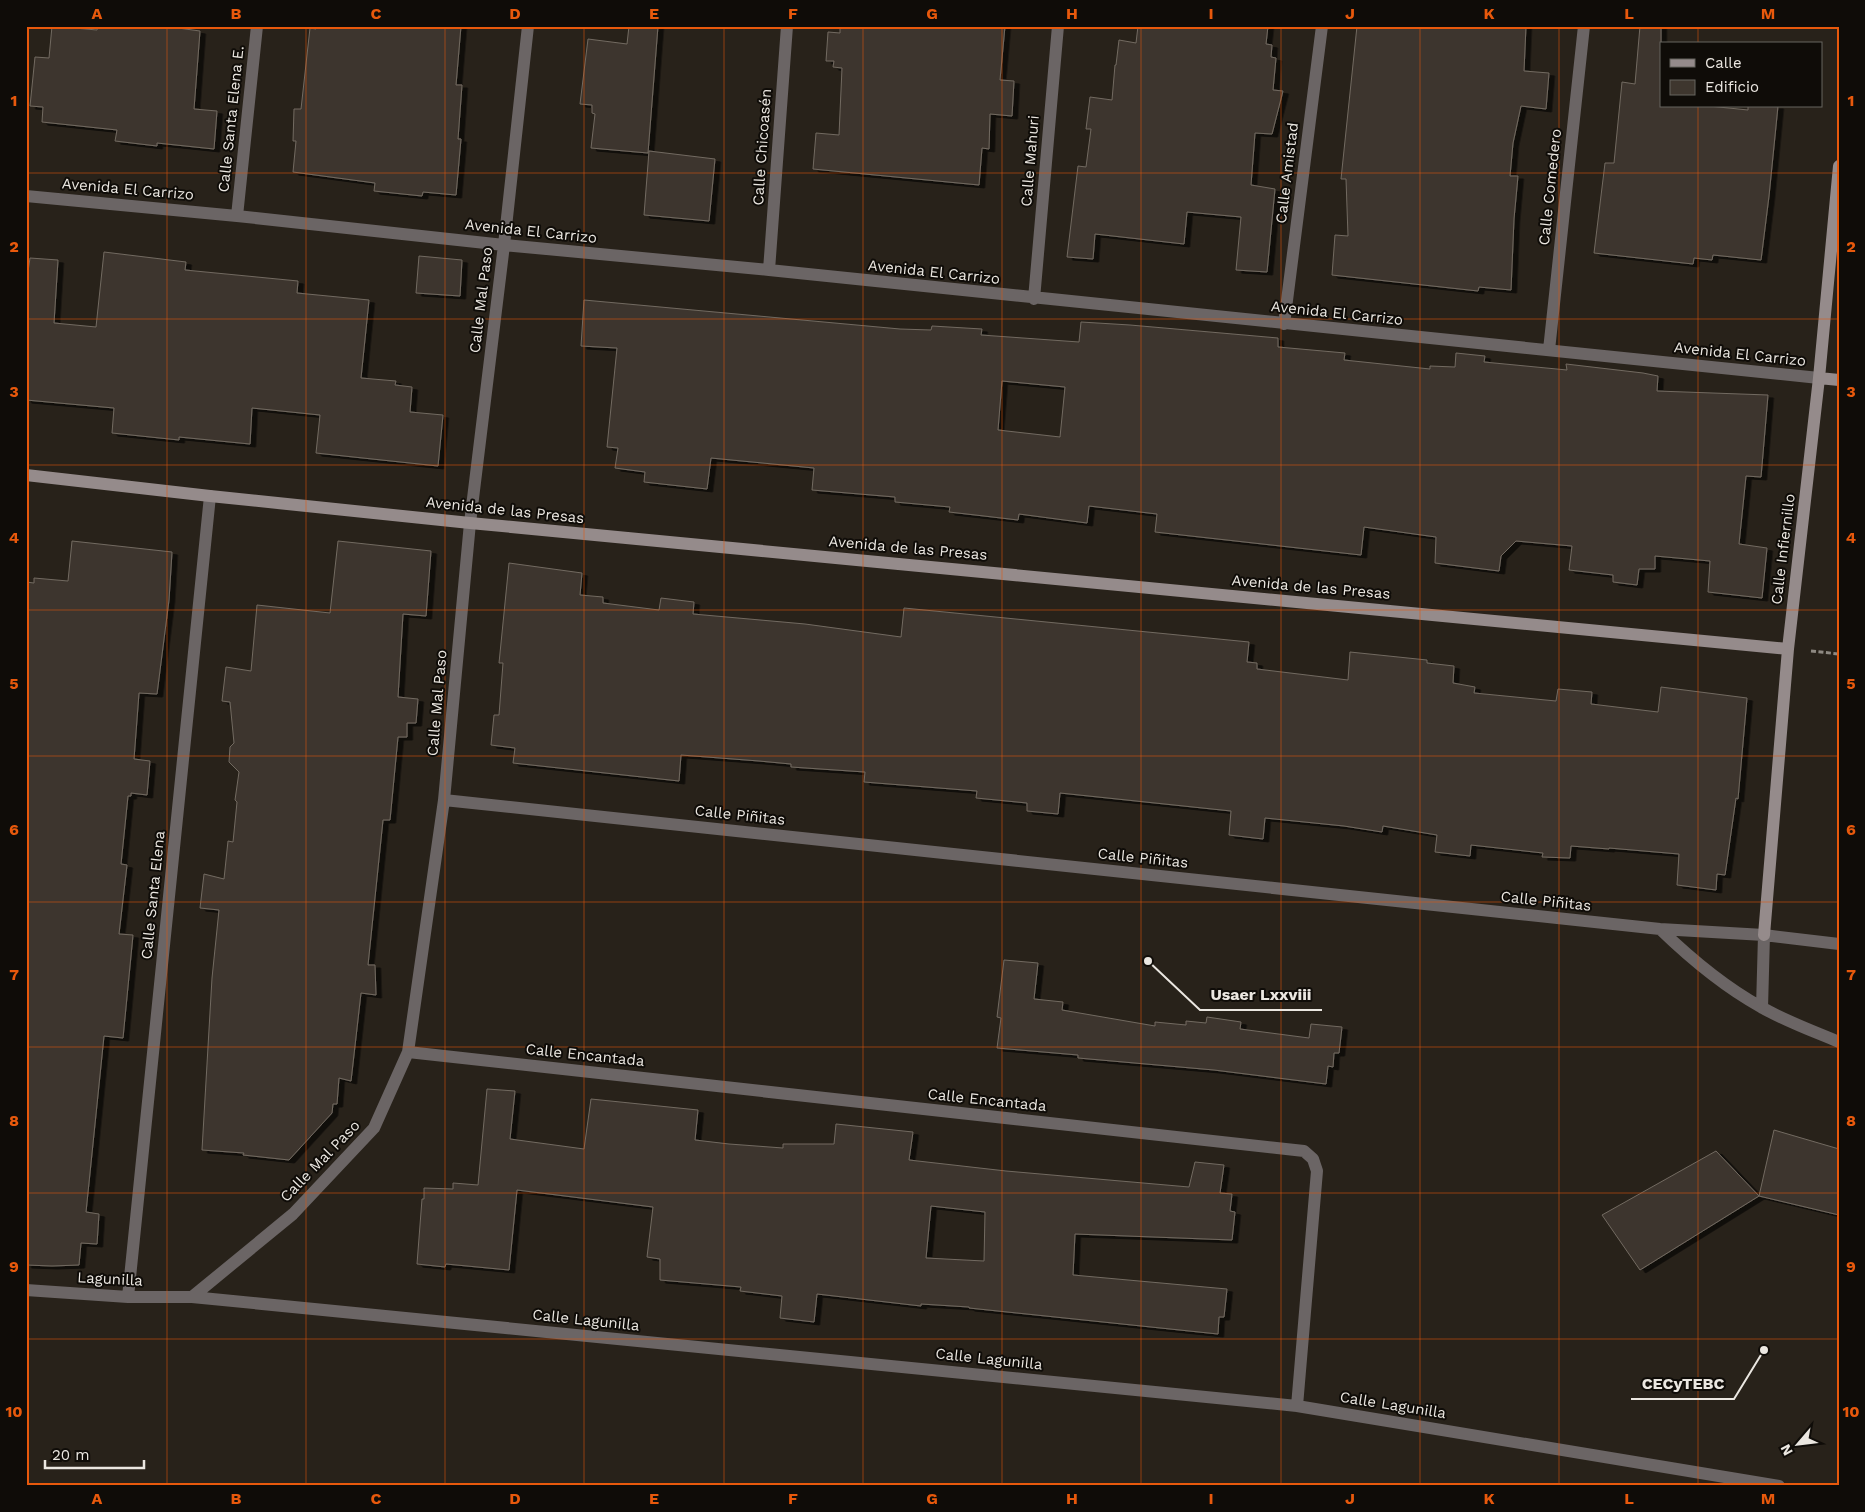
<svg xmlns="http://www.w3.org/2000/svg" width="1865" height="1512" font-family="'Work Sans',sans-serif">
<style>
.building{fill:#3e362e;stroke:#726a61;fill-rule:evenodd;filter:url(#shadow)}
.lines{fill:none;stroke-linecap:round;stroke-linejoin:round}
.path{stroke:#8e8982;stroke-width:3;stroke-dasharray:5 2.5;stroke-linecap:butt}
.street{stroke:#6b6565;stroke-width:12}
.secondary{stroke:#958b8b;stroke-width:12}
.grid{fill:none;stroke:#e8590c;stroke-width:1;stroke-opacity:0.55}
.labels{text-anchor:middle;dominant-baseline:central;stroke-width:4;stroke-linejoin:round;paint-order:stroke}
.street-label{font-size:15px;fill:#ebe7e1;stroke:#0f0c08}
.leader{fill:none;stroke:#ebe7e1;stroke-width:2}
.callout-dot{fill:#ebe7e1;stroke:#0f0c08;stroke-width:2}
.callout-label{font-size:16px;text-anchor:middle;font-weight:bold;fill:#ebe7e1;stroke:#0f0c08;stroke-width:4;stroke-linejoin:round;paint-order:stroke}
.neatline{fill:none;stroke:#e8590c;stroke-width:2}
.grid-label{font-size:16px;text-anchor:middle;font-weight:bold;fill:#e8590c}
</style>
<defs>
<filter id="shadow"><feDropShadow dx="5.5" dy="3" stdDeviation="0" flood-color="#0009"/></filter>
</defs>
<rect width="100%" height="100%" fill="#28221a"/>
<!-- building -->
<path class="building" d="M52,26l45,4 1,-4h79l1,2 22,3 -6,78 23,2 -3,38 -57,-6v3l-42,-5 2,-11 -75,-8 1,-15 -13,-1 5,-49 14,1z
M317,26h144l-5,59h6l-4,54h3l-5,56 -33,-3 -1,4 -48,-5 1,-8 -82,-11 3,-31h-3l1,-32h7l9,-81 6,1z
M629,26h29l-10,127 -57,-5 4,-34 -3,-1v-8l-12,-1 8,-65 39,5z
M840,26h165l-5,54 14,1 -2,35 -22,-2 -1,35 -7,-1 -3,37 -166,-16 3,-36 23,2 3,-67 -9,-1 1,-6h-8l2,-29 12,1z
M1138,26h130l-2,18 6,1 -1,12 5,1 -3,32 10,1 -11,43 -17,-1 -4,52 24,4 -8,83 -31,-2 5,-53 -54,-5 -3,32 -89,-10 -2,25 -26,-2 11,-91 8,1 5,-38h-5l4,-32 22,3 3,-35h1l3,-25 17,3z
M1357,26h169l-2,45 25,2 -3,36 -25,-3 -8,37 -3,33h8l-4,43 -3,71 -32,-3 -1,4 -146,-16 3,-40 13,1 -2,-57h-5z
M1640,26h21v80h48l39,4v-4h30l-9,90 -8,64 -48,-5 -1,5 -18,-2 -1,6 -99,-11 11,-90h9l8,-81 13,2z
M649,151l66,8 -6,62 -65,-6z
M104,252l82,10 -1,8 113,11 -1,12 72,7 -8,78 35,3 -1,4 17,2 -2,25 33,3 -5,51 -122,-13 4,-38 -68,-7 -2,36 -71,-7v3l-67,-7 2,-25 -88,-8v-115l4,-27 28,2 -4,63 42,4z
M419,256l43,4 -2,36 -44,-3z
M584,300l316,29 31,1 1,-4 50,3 -1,6 98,7 2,-20 49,3 148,13v9l67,6 -1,7 86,9v-3l25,1 1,-14 29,3 -1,6 83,8 -1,-6 77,9 15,3 -1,15 111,4 -7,82 -15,-1 -7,68 28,4 -5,50 -54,-6 2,-31 -55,-5v13h-16l-2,16 -24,-3v-7l-44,-5 3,-24 -56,-5 -15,15 -2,15 -64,-8 1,-26 -72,-10 -3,28 -206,-23 2,-18 -68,-8 -2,17 -68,-9 -1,6 -34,-4 -35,-4 1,-5 -55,-5v-5l-83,-7 2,-22 -103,-10 -4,31 -63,-7 1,-10 -30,-4 3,-20 -11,-1 10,-99 -36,-2zM1002,381l63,6 -5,50 -62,-7z
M72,541l100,11 -3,48 -12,94 -18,-1 -5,66 16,2 -3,34 -16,-2v3h-3l-7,68 6,1 -8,69 14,1 -10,103 -19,-2 -18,176 13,2 -2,30 -16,-1 -2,22 -27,1 -26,-1v-683l8,1v-5l34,3z
M338,541l93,10 -5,65 -23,-2 -5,83 20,2 -2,24h-9v14h-9l-8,83h-7l-15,145h7l1,30 -15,-2 -10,88 -12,-3 -2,26h-4l-1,9 -43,47 -46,-5 1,-2 -42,-3 10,-172 7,-68 -19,-2 4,-34 20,5 4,-38 5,1 4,-40 -2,-2 4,-28 -10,-10 1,-15 4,-4 -4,-41 -8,-1 4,-34 25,4 6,-66 73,8z
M509,563l73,10 -2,22 23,2v6l56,7 2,-12 33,4 -1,12 112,10 96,13 3,-29 345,34 -2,20 10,1v6l91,11 2,-28 77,8v3l27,3 -1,17 22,4 -1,6 82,8 2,-12 34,3 -1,12 67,8 3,-25 86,11 -9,101 -2,-1 -11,77 -8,-1 -1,16 -39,-5 2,-31 -70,-6v1l-38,-3 -1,12 -28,-1 1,-4 -72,-8 -1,11 -35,-4 2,-17 -54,-9 -1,6 -38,-6 -79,-8 -2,21 -34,-4 2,-24 -171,-18 -2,21 -31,-3v-8l-51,-5 1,-7 -113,-9 1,-10 -74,-5v-3l-32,-3 -78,-6 -2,26 -166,-18 2,-15 -24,-3 3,-30h5l4,-52h-4z
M1004,960l34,3 -4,36 29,3 -1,8 93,16v-4l31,3v-4l20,2 1,-6 34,5 -1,7 69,9 2,-14 31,3 -3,26h-5l-1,14 -5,-1 -2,18 -112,-14 -136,-12v-3l-81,-7 4,-30 -4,-1z
M487,1089l28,2 -5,48 74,10 7,-50 107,11 -3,30 34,4 54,4v-4h51l2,-20 77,8 -4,28 97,11 183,16 6,-25 29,3 -4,28 12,1 -2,17 5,1 -3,28 -157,-6 -2,41 154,14 -3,28h-5l-1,17 -249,-26v-1l-48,-3v2l-104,-12 -3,28 -34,-4 2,-22 -42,-5 1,-4 -81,-7v-21l-13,-2 6,-50 -136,-17 -8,80 -63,-6 -1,3 -28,-3 5,-65h2v-11l29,1v-6l25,2zM931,1206l54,6 -1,49 -58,-3z
M1774,1130l65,19v66l-80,-19z
M1716,1151l43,45 -119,74 -38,-55z"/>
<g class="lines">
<!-- path -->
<path class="path" d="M1811,651l28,3"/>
<!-- street -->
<path class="street" d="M26,196l211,20 267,29 265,25 1050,108
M237,216l20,-190
M769,270l18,-244
M1034,299l24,-273
M1284,324l38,-298
M1549,350l35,-324
M444,800l1216,129 104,6 75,9
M1660,929c31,30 63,57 101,78 24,14 52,24 78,35
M1762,1008l2,-73
M408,1052l896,99 9,8 4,12 -20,235
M26,1290l102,7h64l1105,109 482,80
M128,1297l82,-801
M192,1297l101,-83 81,-86 34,-76 36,-252 26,-277 34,-278 24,-219"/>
<!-- secondary -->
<path class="secondary" d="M1819,378l20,2
M26,475l184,21 260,27 1318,126
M1764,935l24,-286 31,-271 20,-212"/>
</g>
<!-- grid -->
<path class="grid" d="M167,26v1460M306,26v1460M445,26v1460M584,26v1460M724,26v1460M863,26v1460M1002,26v1460M1141,26v1460M1281,26v1460M1420,26v1460M1559,26v1460M1698,26v18M1698,106v1380M26,173h1813M26,319h1813M26,465h1813M26,610h1813M26,756h1813M26,902h1813M26,1047h1813M26,1193h1813M26,1339h1813"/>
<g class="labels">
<!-- street labels -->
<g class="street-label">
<text transform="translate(231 119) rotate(-84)">Calle Santa Elena E.</text>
<text transform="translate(762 147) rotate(-86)">Calle Chicoasén</text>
<text transform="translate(1030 161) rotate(-85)">Calle Mahuri</text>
<text transform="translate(1287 173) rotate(-83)">Calle Amistad</text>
<text transform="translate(1550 187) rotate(-84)">Calle Comedero</text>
<text transform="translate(128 189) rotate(5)">Avenida El Carrizo</text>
<text transform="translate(531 231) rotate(6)">Avenida El Carrizo</text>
<text transform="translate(934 272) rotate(6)">Avenida El Carrizo</text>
<text transform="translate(481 300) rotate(-83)">Calle Mal Paso</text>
<text transform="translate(1337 313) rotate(6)">Avenida El Carrizo</text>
<text transform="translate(1740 354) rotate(6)">Avenida El Carrizo</text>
<text transform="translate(505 510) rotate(6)">Avenida de las Presas</text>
<text transform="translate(908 548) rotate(5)">Avenida de las Presas</text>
<text transform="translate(1783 549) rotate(-83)">Calle Infiernillo</text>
<text transform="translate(1311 587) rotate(5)">Avenida de las Presas</text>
<text transform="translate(437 703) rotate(-85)">Calle Mal Paso</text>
<text transform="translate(740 815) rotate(6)">Calle Piñitas</text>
<text transform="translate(1143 858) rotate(6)">Calle Piñitas</text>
<text transform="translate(153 895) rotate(-84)">Calle Santa Elena</text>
<text transform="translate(1546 901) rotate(6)">Calle Piñitas</text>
<text transform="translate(585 1055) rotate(6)">Calle Encantada</text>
<text transform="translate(987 1100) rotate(6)">Calle Encantada</text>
<text transform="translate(320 1161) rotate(-46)">Calle Mal Paso</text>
<text transform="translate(110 1279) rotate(3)">Lagunilla</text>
<text transform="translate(586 1320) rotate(6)">Calle Lagunilla</text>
<text transform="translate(989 1359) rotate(6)">Calle Lagunilla</text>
<text transform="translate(1393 1405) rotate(9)">Calle Lagunilla</text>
</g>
</g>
<!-- callouts -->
<path class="leader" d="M1148 961L1200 1010H1322M1764 1350L1734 1399H1631"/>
<g class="callout-dot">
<circle cx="1148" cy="961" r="5"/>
<circle cx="1764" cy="1350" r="5"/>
</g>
<g class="callout-label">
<text x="1261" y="1000">Usaer Lxxviii</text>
<text x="1683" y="1389">CECyTEBC</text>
</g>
<!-- border -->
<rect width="1865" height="1512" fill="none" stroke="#0f0c08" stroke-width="55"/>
<!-- legend -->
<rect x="1660" y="42" width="162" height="65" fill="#0f0c08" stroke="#67645f"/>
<rect x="1670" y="59" width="25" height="8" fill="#958b8b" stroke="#67645f"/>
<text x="1705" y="68" font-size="15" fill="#ebe7e1">Calle</text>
<rect x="1670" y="80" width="25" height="15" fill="#3e362e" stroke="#67645f"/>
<text x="1705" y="92" font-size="15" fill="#ebe7e1">Edificio</text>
<!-- north arrow -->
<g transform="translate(1798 1444) rotate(242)" stroke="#0f0c08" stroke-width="4" paint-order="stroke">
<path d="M0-4L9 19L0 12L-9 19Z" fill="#ebe7e1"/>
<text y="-8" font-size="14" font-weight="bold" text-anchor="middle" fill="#ebe7e1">N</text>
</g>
<!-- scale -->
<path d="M45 1460v8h99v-8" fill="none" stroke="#ebe7e1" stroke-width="2.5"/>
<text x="52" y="1460" font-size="15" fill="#ebe7e1" stroke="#0f0c08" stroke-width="4" paint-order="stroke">20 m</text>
<rect x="28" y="28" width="1810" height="1456" class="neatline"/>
<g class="grid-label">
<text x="97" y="19">A</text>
<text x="236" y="19">B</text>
<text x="376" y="19">C</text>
<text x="515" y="19">D</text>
<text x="654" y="19">E</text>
<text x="793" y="19">F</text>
<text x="932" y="19">G</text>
<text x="1072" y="19">H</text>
<text x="1211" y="19">I</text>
<text x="1350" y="19">J</text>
<text x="1489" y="19">K</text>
<text x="1629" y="19">L</text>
<text x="1768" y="19">M</text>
<text x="14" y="106">1</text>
<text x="1851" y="106">1</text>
<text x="14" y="252">2</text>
<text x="1851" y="252">2</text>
<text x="14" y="397">3</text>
<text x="1851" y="397">3</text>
<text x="14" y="543">4</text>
<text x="1851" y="543">4</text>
<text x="14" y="689">5</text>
<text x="1851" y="689">5</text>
<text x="14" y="835">6</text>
<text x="1851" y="835">6</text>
<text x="14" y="980">7</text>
<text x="1851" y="980">7</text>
<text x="14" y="1126">8</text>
<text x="1851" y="1126">8</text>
<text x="14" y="1272">9</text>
<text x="1851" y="1272">9</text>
<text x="14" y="1417">10</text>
<text x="1851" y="1417">10</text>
<text x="97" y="1504">A</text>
<text x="236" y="1504">B</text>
<text x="376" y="1504">C</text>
<text x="515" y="1504">D</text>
<text x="654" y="1504">E</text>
<text x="793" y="1504">F</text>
<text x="932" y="1504">G</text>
<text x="1072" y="1504">H</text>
<text x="1211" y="1504">I</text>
<text x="1350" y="1504">J</text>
<text x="1489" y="1504">K</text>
<text x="1629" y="1504">L</text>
<text x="1768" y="1504">M</text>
</g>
</svg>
